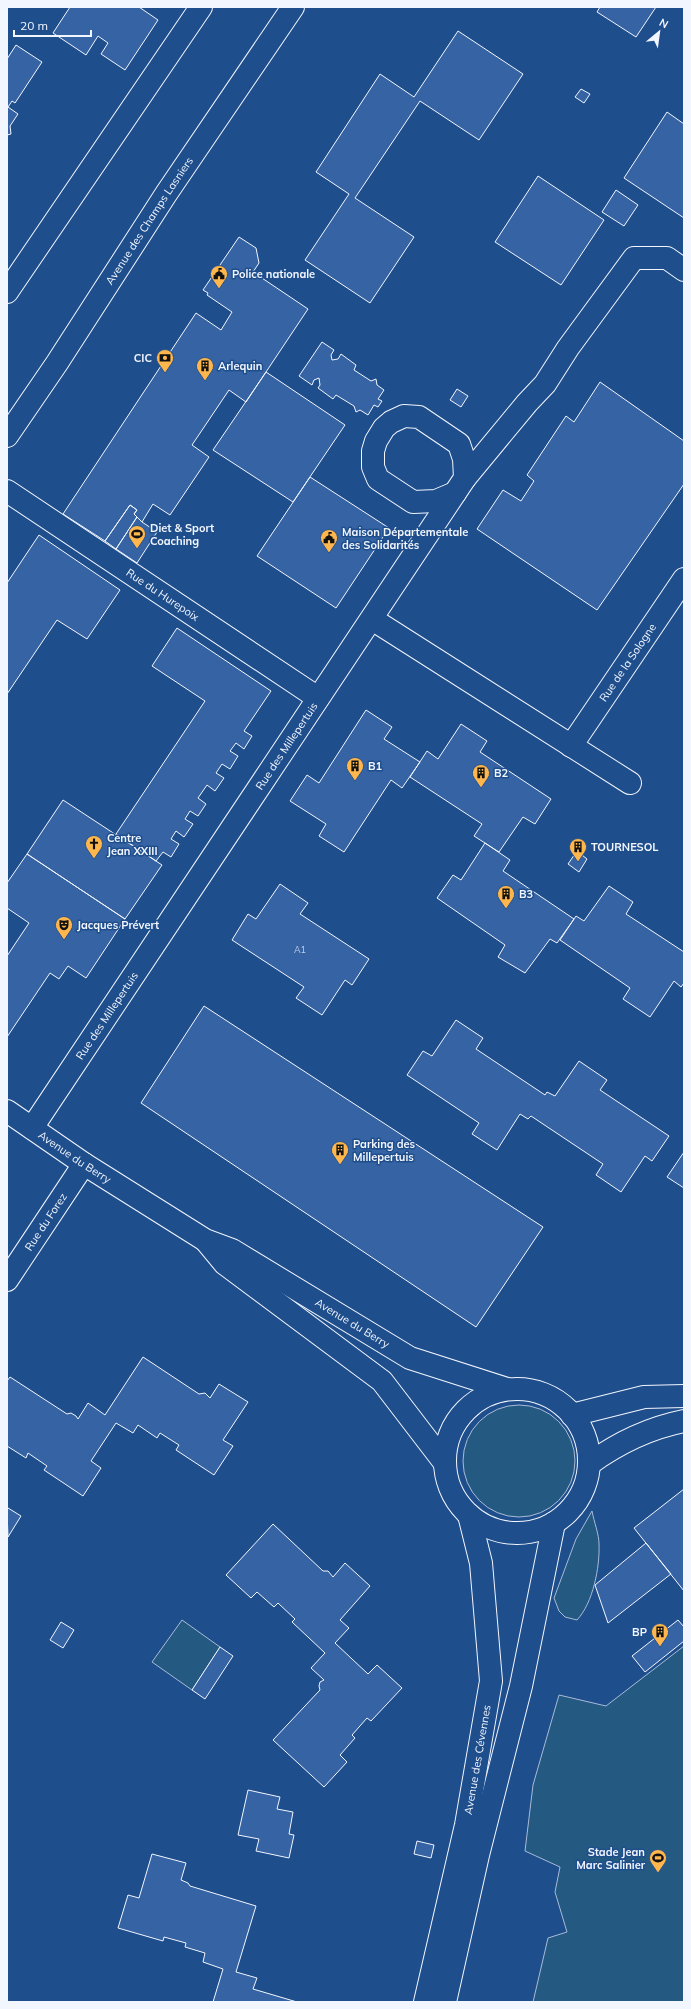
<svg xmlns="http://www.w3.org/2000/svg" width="691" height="2009" font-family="Mulish,sans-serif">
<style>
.green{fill:#245a82;stroke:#a8bbd7}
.building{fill:#3563a3;stroke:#f2f6ff}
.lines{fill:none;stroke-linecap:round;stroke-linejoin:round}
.minor-casing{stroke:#f2f6ff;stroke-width:24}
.minor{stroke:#1f4e8c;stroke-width:22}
.labels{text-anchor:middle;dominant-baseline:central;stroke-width:3;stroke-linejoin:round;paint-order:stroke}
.number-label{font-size:9px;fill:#c3d1e8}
.street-label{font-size:11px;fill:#f2f6ff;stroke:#1f4e8c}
.poi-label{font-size:11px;font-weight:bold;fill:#f2f6ff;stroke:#1f4e8c;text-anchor:start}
</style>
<rect width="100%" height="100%" fill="#1f4e8c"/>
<!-- green -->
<path class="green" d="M463 1461a56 56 0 1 1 112 0a56 56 0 1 1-112 0Z
M592,1511c2,11 7,23 7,33 1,23 -6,59 -22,76l-12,-3 -6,-6 -5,-13 22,-59z
M182,1620l38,27 -28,43 -40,-28z
M684,1646v356h-151l15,-64 19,-6 -12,-40 5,-25 -35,-16 8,-66 26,-90 47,11z"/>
<!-- building -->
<path class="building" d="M70,7h69l19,13 -33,50 -24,-16 7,-11 -10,-7 -12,19 -33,-22z
M600,7h56l-20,30 -39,-25z
M458,31l65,43 -44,66 -59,-39 -65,97 59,39 -44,66 -65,-43 44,-66 -33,-22 64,-98 34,23z
M16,45l26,17 -27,41 -3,-2 -4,6 10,7 -8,12 1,8 -4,1v-76z
M581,89l9,5 -6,9 -9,-6z
M667,112l17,12v94l-60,-40z
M538,176l66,44 -43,65 -66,-43z
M616,190l22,15 -14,21 -22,-14z
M239,237l17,11 3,15 -6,9 55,37 -62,93 -17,-12 -37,55 17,12 -39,58 -17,-11 -11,18 -8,-8 3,-4 -7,-5 -25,36 -42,-27 133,-201 25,17 11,-18 -25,-17 1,-2 -5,-3z
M322,342l12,8 -3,5 1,5 6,-1 3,-5 15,11 -2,5 17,11 5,-2 1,6 7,5 -6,9 4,2 -4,6 -4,-2 -6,10 -8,-5 -4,2 -2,-6 -18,-11 -3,4 -15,-11 2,-3 -1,-7 -5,2 -2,5 -13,-9z
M266,372l79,53 -52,77 -80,-52z
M600,382l84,59v43l-87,126 -120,-81 26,-39 18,11 13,-20 -7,-6 39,-59 8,6z
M457,389l11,7 -7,11 -11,-7z
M310,477l79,51 -53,80 -79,-52z
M130,505l7,5 -3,4 3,3 -21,32 -11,-8z
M137,517l5,5 15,10 -20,31 -21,-14z
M39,535l81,55 -33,49 -30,-19 -50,74v-111z
M177,628l94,63 -27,40 8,5 -8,13 -8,-6 -6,8 8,5 -8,13 -8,-5 -6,9 8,5 -9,13 -8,-6 -9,13 8,6 -8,12 -8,-5 -5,8 8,5 -9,13 -8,-6 -5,8 8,5 -8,13 -8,-5 -7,9 -40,-27 89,-133 -53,-35z
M366,710l26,17 -8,12 36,23 -18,26 -11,-8 -47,72 -25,-16 7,-12 -36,-23 17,-26 12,8z
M461,724l26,17 -7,11 71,47 -16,25 -12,-7 -24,35 -25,-16 8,-12 -72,-47 17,-26 11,8z
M63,800l99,65 -37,54 -98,-65z
M485,843l25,17 -7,11 71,48 -17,24 -7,-4 -25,34 -27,-16 7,-12 -68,-47 16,-23 8,5z
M577,851l10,8 -8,13 -11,-8z
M27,854l98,65 -39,59 -18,-12 -9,13 -9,-6 -43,64v-81l22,-33 -22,-15v-25z
M280,884l28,19 -8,11 69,45 -17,26 -7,-5 -23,35 -26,-17 8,-11 -72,-47 16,-26 8,5z
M609,886l24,16 -7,12 58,38v31l-3,4 -7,-6 -24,36 -27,-18 7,-11 -70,-48 16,-24 8,5z
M204,1006l339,221 -67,100 -335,-224z
M456,1020l27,18 -7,11 69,46 2,-3 8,4 24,-35 28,19 -7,10 69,46 -17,25 -7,-5 -24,36 -25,-17 7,-11 -72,-48 -3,3 -8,-5 -23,36 -25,-16 7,-11 -72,-48 16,-24 9,5z
M684,1152v36l-17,-11z
M143,1357l56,37 6,-1 5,5 9,-14 29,18 -25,38 10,6 -19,29 -38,-25 3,-5 -19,-12 -3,5 -19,-13 -5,8 -17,-10 -25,38 10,7 -18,28 -39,-26 3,-4 -19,-13 -2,5 -19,-12v-65l3,-4 57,37 4,-1 5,3 2,3 10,-16 17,12z
M684,1489v102l-50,-63z
M8,1508l13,8 -13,21 -1,-27z
M273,1524l50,47h5l5,6 12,-14 25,23 -30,34 9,8 -14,15 33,31 9,-9 25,23 -31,33 -4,-3 -15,17 3,3 -15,17 7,7 -23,25 -51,-47 47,-50 -1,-4 1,-4 4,-2 -13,-12 14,-15 -33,-31 3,-3 -17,-16 -4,4 -17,-15 -6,6 -25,-23z
M646,1543l25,31 -63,49 -13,-38z
M678,1620l6,7v14l-39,31 -13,-16z
M61,1622l13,8 -11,18 -13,-8z
M220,1647l13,9 -28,43 -13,-9z
M248,1790l32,7 -3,12 16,3 -4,22 5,1 -5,23 -33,-7 3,-12 -21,-4z
M417,1841l17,4 -3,13 -17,-4z
M152,1854l34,9 -5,17 7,3 2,3 66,20 -20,66 21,6 -4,11 44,13h-84l10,-33 -20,-7 2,-9 -20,-6 1,-4 -22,-6 -1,4 -45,-13 10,-33 11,3z"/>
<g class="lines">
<defs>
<g id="minor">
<path d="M7,292l194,-285"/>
<path d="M404,416l15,1 40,27 5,15 1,19 -10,15 -19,8 -23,1 -35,-23 -5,-12v-16l3,-10 8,-13 7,-6z"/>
<path id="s1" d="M7,436l50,-73 109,-169 127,-187"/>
<path d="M465,478l62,-75 18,-19 23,-36 66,-90h33l17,12"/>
<path id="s2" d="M7,491l311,207"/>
<path d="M372,619l258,164"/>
<path id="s3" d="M571,746l113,-167"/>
<path id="s4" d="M7,1111l77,53 121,76 27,10 178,108 97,31"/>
<path id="s5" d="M32,1128l423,-635"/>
<path d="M206,1241l19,23 157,117 62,81"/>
<path id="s6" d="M7,1280l77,-116"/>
<circle cx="517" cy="1461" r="72"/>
<path d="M572,1415l72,-18 40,-1"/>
<path d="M589,1464c29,-21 60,-36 95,-43"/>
<path id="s7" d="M425,2002l41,-177 25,-144 -10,-118 -12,-48"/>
<path d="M445,2002l33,-147 43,-169 33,-163"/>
</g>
</defs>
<!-- minor casing -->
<use href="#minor" class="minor-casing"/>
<!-- minor -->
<use href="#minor" class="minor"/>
</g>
<!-- icons -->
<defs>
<symbol id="civic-pin" viewBox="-11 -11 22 30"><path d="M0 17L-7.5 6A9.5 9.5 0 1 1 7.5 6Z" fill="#ffb74d" stroke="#1f4e8c"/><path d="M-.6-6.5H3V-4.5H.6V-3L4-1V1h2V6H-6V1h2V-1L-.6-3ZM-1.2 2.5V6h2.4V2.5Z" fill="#111"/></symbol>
<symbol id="bank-pin" viewBox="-11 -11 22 30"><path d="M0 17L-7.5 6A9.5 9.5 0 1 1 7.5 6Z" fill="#ffb74d" stroke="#1f4e8c"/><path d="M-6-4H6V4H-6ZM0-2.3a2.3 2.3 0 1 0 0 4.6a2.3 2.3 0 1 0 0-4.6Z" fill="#111"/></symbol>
<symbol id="building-pin" viewBox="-11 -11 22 30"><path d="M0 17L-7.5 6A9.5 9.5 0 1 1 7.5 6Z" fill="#ffb74d" stroke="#1f4e8c"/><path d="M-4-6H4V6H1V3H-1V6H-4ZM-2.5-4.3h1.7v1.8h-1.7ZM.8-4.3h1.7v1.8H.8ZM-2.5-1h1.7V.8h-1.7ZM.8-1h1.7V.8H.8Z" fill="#111"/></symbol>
<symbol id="stadium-pin" viewBox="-11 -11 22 30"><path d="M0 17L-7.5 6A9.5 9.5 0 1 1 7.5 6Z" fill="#ffb74d" stroke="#1f4e8c"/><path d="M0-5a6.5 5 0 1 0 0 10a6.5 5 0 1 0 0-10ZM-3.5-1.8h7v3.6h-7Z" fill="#111"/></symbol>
<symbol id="church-pin" viewBox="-11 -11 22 30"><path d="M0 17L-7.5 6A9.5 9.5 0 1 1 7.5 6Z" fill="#ffb74d" stroke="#1f4e8c"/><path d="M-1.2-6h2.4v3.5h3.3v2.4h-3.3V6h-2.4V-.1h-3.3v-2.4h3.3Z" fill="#111"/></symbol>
<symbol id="theatre-pin" viewBox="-11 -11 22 30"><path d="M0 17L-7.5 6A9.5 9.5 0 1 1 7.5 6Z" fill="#ffb74d" stroke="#1f4e8c"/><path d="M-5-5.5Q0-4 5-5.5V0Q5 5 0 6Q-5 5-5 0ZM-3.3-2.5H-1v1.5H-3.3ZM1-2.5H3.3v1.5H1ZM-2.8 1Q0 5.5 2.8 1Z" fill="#111"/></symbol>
</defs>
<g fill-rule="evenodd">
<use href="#civic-pin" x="209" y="264" width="20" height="27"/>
<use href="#bank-pin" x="155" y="348" width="20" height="27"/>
<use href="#building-pin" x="195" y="356" width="20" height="27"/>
<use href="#stadium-pin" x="127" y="524" width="20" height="27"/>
<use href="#civic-pin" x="319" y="528" width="20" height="27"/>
<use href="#building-pin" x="345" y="756" width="20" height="27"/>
<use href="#building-pin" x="471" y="763" width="20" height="27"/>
<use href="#church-pin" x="84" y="834" width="20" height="27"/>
<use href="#building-pin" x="568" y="837" width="20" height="27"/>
<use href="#building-pin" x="496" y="884" width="20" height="27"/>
<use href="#theatre-pin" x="54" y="915" width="20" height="27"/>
<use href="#building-pin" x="330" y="1140" width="20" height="27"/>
<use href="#building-pin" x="650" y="1622" width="20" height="27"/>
<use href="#stadium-pin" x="648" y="1848" width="20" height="27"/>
</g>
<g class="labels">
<!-- number labels -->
<g class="number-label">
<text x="300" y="949">A1</text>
</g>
<!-- street labels -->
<g class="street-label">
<text stroke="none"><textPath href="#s1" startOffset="258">Avenue des Champs Lasniers</textPath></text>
<text stroke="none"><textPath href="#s2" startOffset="187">Rue du Hurepoix</textPath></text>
<text stroke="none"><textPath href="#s3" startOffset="101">Rue de la Sologne</textPath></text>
<text stroke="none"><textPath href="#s5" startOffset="459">Rue des Millepertuis</textPath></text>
<text stroke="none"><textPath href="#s5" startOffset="135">Rue des Millepertuis</textPath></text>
<text stroke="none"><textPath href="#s4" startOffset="82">Avenue du Berry</textPath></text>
<text stroke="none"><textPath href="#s6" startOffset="70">Rue du Forez</textPath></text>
<text stroke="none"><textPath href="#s4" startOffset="406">Avenue du Berry</textPath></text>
<text stroke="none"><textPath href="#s7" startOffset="248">Avenue des Cévennes</textPath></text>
</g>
<!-- poi labels -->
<g class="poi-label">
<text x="232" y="274">Police nationale</text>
<text x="152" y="358" text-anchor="end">CIC</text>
<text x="218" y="366">Arlequin</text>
<text x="150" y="528">Diet &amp; Sport<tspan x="150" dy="13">Coaching</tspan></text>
<text x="342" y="532">Maison Départementale<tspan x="342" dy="13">des Solidarités</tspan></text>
<text x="368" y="766">B1</text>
<text x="494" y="773">B2</text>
<text x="107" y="838">Centre<tspan x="107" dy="13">Jean XXIII</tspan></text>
<text x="591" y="847">TOURNESOL</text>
<text x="519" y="894">B3</text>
<text x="77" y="925">Jacques Prévert</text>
<text x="353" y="1144">Parking des<tspan x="353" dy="13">Millepertuis</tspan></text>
<text x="647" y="1632" text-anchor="end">BP</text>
<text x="645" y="1852" text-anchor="end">Stade Jean<tspan x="645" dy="13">Marc Salinier</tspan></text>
</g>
</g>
<!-- border -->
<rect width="691" height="2009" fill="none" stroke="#f2f6ff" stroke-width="16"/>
<!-- north arrow -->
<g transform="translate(659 32) rotate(29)" stroke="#1f4e8c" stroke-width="3" paint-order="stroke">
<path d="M0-3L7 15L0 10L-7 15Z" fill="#f2f6ff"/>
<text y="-6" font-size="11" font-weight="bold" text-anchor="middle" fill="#f2f6ff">N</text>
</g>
<!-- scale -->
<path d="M14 30v6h77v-6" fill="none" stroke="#f2f6ff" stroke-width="2"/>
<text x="20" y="30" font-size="12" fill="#f2f6ff" stroke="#1f4e8c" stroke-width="3" paint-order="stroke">20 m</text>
</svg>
